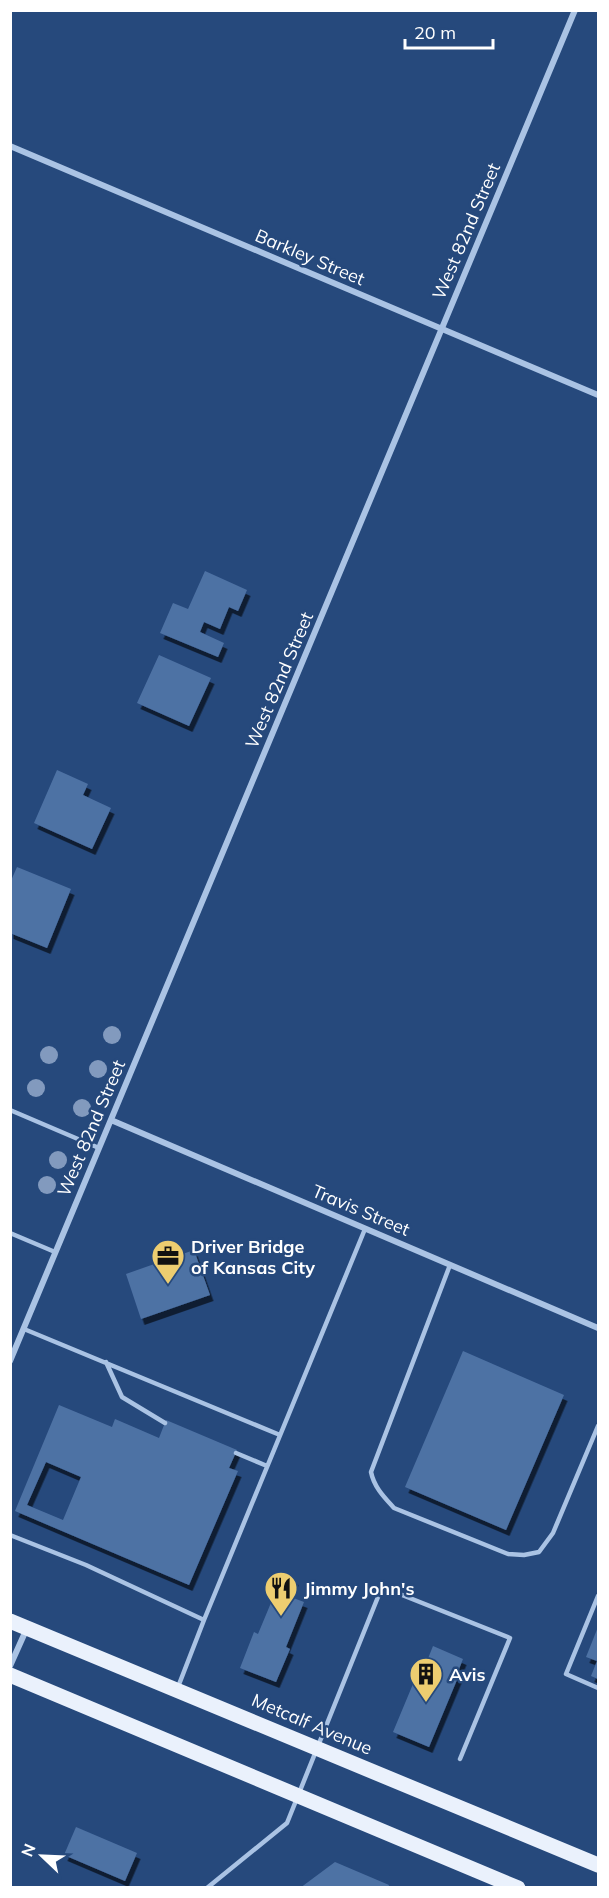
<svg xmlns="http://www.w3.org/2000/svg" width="609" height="1898" font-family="Mulish,sans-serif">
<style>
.building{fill:#4e72a4;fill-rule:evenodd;filter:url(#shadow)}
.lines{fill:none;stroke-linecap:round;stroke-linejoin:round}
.lane{stroke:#aac3e4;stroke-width:4.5}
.street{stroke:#aac3e4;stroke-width:6}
.primary{stroke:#eaf1fc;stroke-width:15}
.tree{fill:#829abe}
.labels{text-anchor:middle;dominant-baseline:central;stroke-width:5;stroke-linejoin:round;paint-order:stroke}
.street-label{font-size:18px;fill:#fff;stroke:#26497c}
.poi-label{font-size:18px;font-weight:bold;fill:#fff;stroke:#26497c;text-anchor:start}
</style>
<defs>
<filter id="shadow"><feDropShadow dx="3.5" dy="6" stdDeviation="0" flood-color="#0009"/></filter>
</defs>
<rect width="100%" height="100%" fill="#26497c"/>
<!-- building -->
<path class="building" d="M205,571l42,19 -9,21 -9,-4 -9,22 -16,-7 -4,10 24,11 -6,14 -58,-24 13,-30 15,6z
M159,655l52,23 -22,48 -52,-23z
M57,770l31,14 -5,11 28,13 -19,41 -58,-26z
M17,867l54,22 -24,59 -37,-15v-50z
M194,1250l16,45 -69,24 -15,-45z
M463,1351l101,44 -58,135 -101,-43z
M59,1405l53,22 3,-8 44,19 7,-18 71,30 -8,18 9,3 -49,114 -174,-74zM46,1462l35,15 -18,43 -36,-15z
M283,1574l12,5 -7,17 16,6 -18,45 4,2 -14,33 -36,-14 14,-36 4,2z
M598,1627v52l-7,-3 6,-15 -11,-4z
M433,1646l30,13 -6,15 2,1 -30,72 -36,-15 30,-72 4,1z
M76,1827l61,26 -12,28 -61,-26z
M335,1862l54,23 -1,3h-88z"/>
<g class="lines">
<!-- lane -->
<path class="lane" d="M10,1110l89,38
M10,1233l45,19
M450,1265l-79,207c3,15 13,25 23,36l114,46 16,1 15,-3 14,-19 45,-107
M24,1329l256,106
M106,1362l16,35 43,26
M236,1453l31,13
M10,1535l76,30 118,55 -26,67
M598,1596l-32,78 32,14
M204,1620l161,-391
M207,1888l80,-65 95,-236 128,51 -50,121"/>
<!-- street -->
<path class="street" d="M10,146l588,249
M111,1120l487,208
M10,1361l565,-1351
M10,1666l17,-38"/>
<!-- primary -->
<path class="primary" d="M10,1621l588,244
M10,1675l508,213"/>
</g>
<!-- trees -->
<g class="tree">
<circle cx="112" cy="1035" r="9"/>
<circle cx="49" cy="1055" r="9"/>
<circle cx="98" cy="1069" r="9"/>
<circle cx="36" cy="1088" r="9"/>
<circle cx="82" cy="1108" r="9"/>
<circle cx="58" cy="1160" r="9"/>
<circle cx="47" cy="1185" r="9"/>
</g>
<!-- icons -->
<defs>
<symbol id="office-pin" viewBox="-11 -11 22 30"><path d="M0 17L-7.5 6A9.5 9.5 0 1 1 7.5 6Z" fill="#edcd70" stroke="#26497c"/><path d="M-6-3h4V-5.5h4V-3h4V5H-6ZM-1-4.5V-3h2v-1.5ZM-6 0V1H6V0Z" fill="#111"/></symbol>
<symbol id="restaurant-pin" viewBox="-11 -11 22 30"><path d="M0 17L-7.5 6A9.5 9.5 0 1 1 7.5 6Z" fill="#edcd70" stroke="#26497c"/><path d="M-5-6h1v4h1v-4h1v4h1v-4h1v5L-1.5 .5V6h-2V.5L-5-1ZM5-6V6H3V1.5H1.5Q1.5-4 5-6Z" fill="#111"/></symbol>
<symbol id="building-pin" viewBox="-11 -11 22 30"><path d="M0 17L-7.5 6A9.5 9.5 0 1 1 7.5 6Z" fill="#edcd70" stroke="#26497c"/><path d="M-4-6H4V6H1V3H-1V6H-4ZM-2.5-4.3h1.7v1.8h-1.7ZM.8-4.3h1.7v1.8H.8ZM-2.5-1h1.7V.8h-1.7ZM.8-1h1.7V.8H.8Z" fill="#111"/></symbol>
</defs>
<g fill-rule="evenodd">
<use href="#office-pin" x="149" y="1237" width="38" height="52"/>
<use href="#restaurant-pin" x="262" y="1569" width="38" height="52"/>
<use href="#building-pin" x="407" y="1655" width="38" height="52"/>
</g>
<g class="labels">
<!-- street labels -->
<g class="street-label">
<text transform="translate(466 231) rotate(-67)">West 82nd Street</text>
<text transform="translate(310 257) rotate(23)">Barkley Street</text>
<text transform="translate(279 680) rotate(-67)">West 82nd Street</text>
<text transform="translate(91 1128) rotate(-67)">West 82nd Street</text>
<text transform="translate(361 1210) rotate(23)">Travis Street</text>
<text transform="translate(312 1724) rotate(23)">Metcalf Avenue</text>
</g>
<!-- poi labels -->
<g class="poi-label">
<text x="191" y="1246">Driver Bridge<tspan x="191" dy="21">of Kansas City</tspan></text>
<text x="304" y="1588">Jimmy John's</text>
<text x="449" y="1674">Avis</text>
</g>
</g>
<!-- border -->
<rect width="609" height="1898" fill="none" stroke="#ffffff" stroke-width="24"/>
<!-- north arrow -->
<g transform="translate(42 1856) rotate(293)" stroke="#26497c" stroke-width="4.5" paint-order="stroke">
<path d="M0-4.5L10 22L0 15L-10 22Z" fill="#ffffff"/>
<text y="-9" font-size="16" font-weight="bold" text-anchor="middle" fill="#ffffff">N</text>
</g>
<!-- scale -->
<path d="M405 39v9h88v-9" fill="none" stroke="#ffffff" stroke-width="3"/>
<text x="414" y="39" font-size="18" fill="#ffffff" stroke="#26497c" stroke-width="4.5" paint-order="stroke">20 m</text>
</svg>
